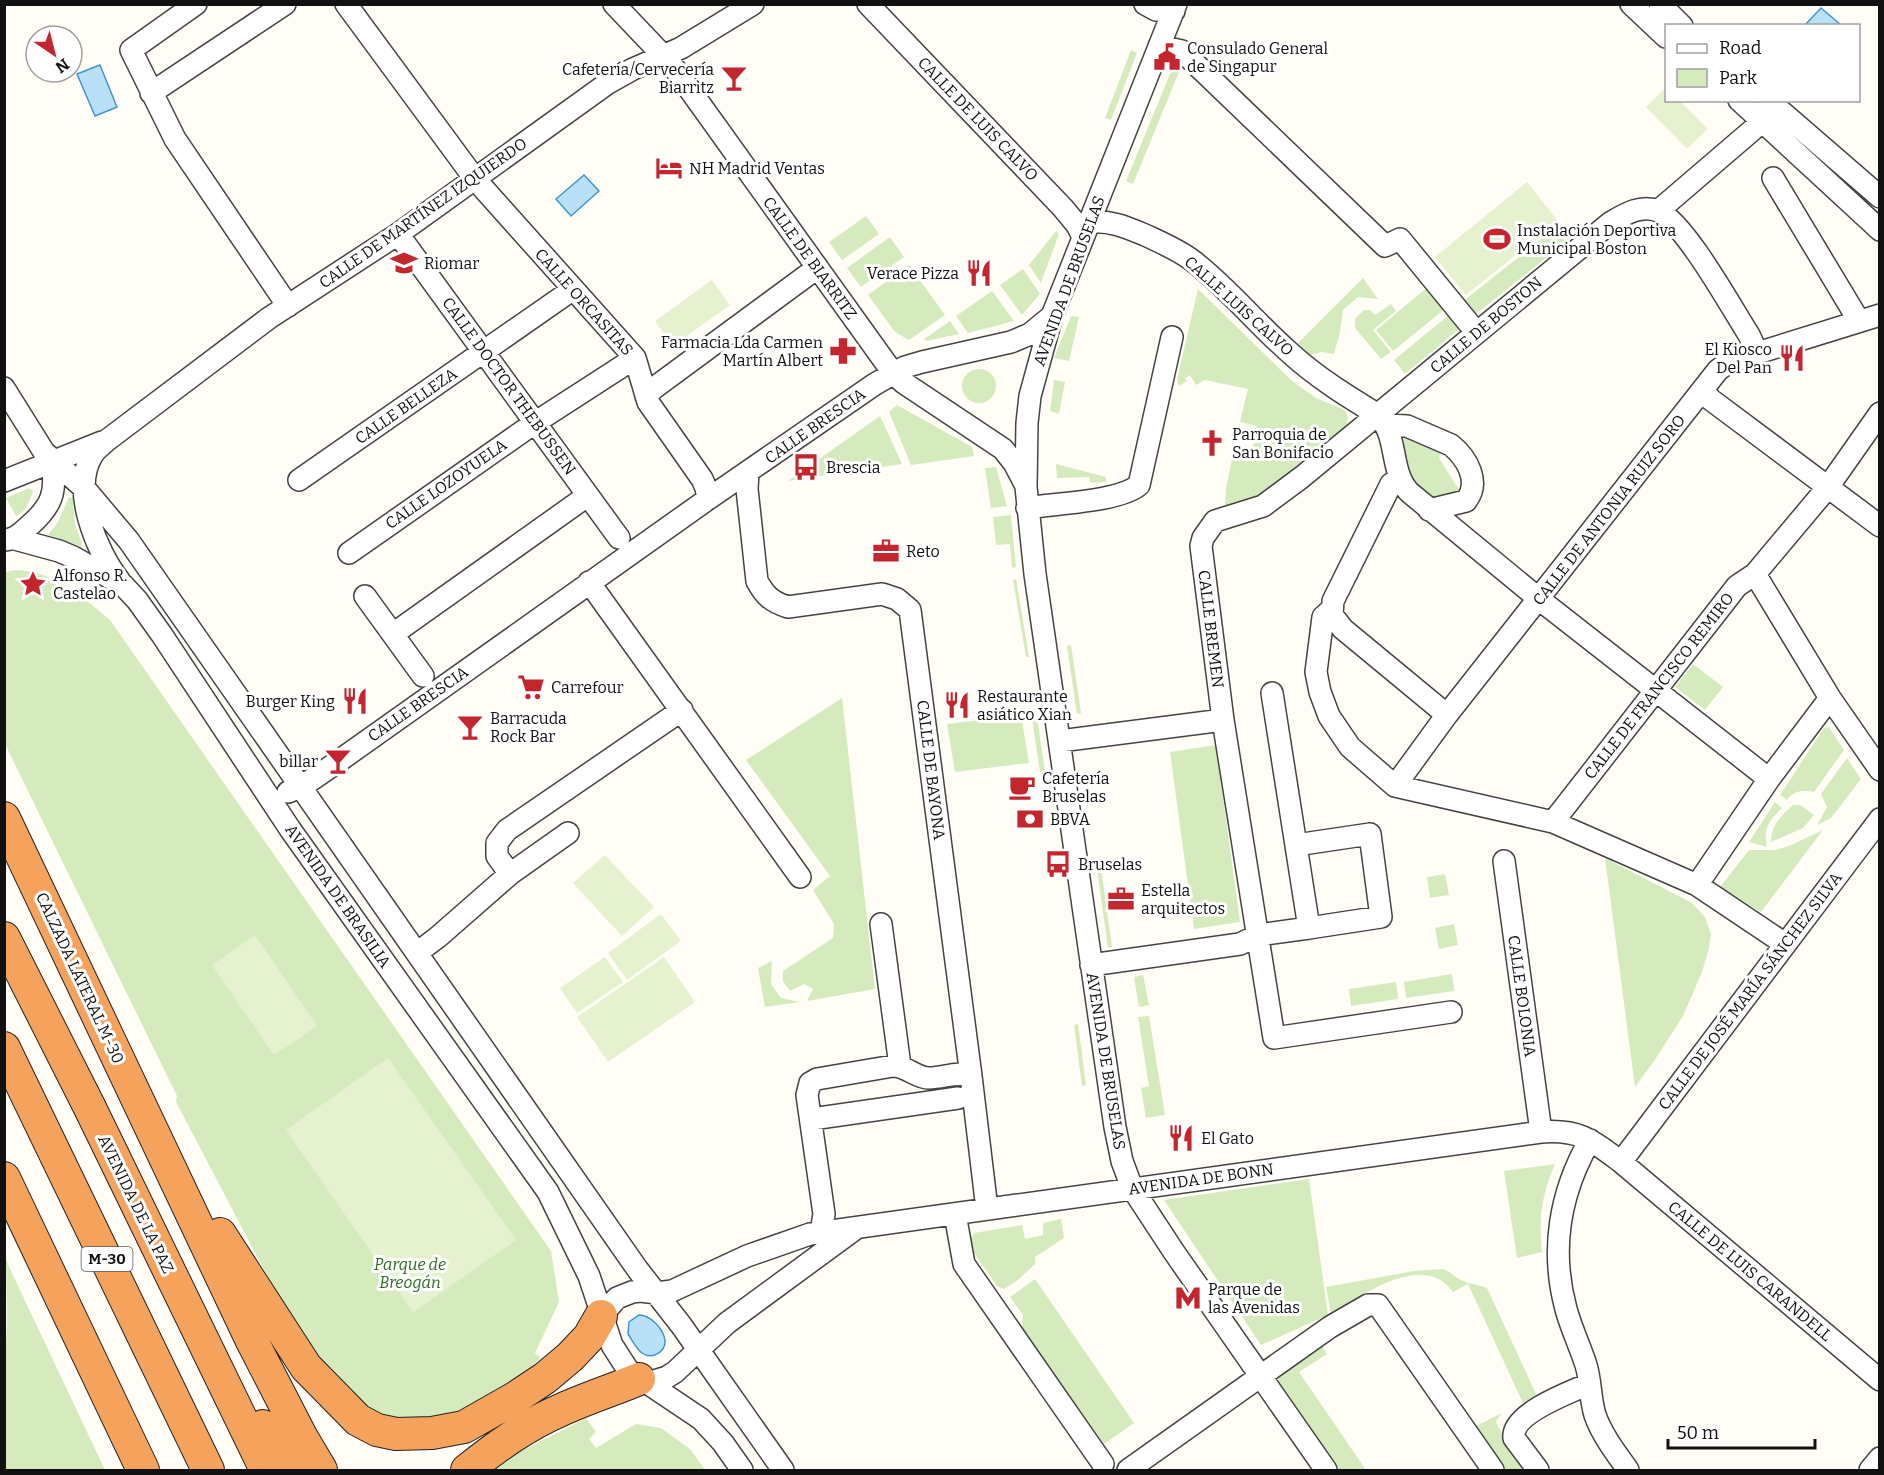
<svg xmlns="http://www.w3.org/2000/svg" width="1884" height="1475" font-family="Bitter,serif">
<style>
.green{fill:#d5ebbd}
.pitch{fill:#e6f2cf}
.water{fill:#b9e0f7;stroke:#3f96cf;stroke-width:1.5}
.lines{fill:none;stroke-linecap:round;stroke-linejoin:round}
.minor-casing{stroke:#444;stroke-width:24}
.highway-casing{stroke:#222;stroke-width:34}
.minor{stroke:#fff;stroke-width:21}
.highway{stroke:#f5a25d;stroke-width:32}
.labels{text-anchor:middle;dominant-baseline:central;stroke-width:6;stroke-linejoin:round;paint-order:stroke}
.shield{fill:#fff;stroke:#585858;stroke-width:1.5}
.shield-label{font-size:15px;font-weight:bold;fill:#111}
.poi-label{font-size:16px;fill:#111;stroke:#fff;text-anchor:start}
.street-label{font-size:16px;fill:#111;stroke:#fff}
.park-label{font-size:16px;font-style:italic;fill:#2f6b1f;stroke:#fff}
</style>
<rect width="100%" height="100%" fill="#fffdf5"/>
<!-- green -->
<path class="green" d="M1131,50l6,3 -26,67 -6,-2z
M1172,69l7,3 -46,112 -7,-3z
M866,216l13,18 -37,26 -13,-18z
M1560,224l11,14 -99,79 -11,-14z
M1056,231l3,3 -18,49 -12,-18z
M890,237l14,20 -43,30 -14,-19z
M909,265l36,50 -36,25 -14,-8 -27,-37z
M1023,269l17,25 -18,21 -22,-30z
M1363,278l15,21 -20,-2 -15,13 -3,22 -6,22 -12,-2 -12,3 -12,-12z
M1429,286l17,22 -53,43 -17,-21z
M1198,289l94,92 24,17 29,12 3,7 -1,8 -89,73 -33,9 1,-19 7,-33 9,2 3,-11 8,1 4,-21 -17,-4 8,-33 -43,-9 -9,5 -6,-10 -5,3 2,3 -8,5 -2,-7z
M992,291l22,30 -46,12 -12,-17z
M1391,304l5,7 -23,19 18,22 -10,7 -26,-31v-9l9,-9h6l5,5z
M1449,315l11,13 -55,46 -11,-14z
M1071,316l8,1 -10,44 -15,-3z
M950,321l9,13 -33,7 -2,-2z
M962 386a17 17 0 1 1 34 0a17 17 0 1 1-34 0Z
M1054,380l11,2 -6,32 -9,-3z
M897,405l75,42 2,9 -63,9 -22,-53z
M880,416l22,48 -114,17z
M1410,434l31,15 -2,9 24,38 -31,9 -24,-32 -5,-36z
M1056,464l50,13v5l-15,1 -2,-6 -32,1z
M996,467l11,39 -16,2 -6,-40z
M29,488l4,3c-3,10 -7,21 -17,25l-10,-18z
M69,497l4,2 2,26 7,18 -1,4 -33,-12 10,-13z
M1011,515l5,52 -4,1 -2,-24 -14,1 -3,-28z
M15,570c38,1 67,26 95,50l441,631 8,51 -24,51 6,5 -32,28 -46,27 -49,16 -49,-17 -63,-64 -30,-63 -96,-183 1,-6 -172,-352v-172z
M1016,579l13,78h-3l-13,-77z
M1071,645l10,68 -4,1 -10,-68z
M1693,664l30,23 -18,23 -30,-23z
M842,698l33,291 -68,12 6,-12 -9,-5 -14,7 -7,-10v-10l50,-33 1,-14 -21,-34 17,-14 -84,-116z
M1036,711l9,60 -5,1 -9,-60z
M1021,715l8,48 -74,9 -8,-48z
M1829,727l15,23 -30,42c-10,-3 -21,-1 -27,8l-7,-5 44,-67z
M1216,745l24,177 -46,7 -24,-177z
M1847,758l14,21 -30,39 -14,7 10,-18 -6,-13z
M1775,802l7,6c-13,13 -19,19 -15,39l-18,-5z
M1793,805h7l14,10 -11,13 -32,14c0,-17 10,-26 22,-37z
M1823,830l-62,82 -41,-25 29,-37h26l14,-4z
M1605,858l87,45 13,14 6,17 -3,18 -6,20 -19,44 -29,45 -19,26z
M1100,861l12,86 -4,1 -12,-86z
M1445,874l4,21 -19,3 -3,-21z
M1454,924l4,21 -19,4 -4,-21z
M772,961l-1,23 10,14 19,4 -35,5 -7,-39z
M1452,974l2,17 -48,7 -2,-16z
M1143,975l6,30 -10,2 -5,-30z
M1396,982l2,17 -47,7 -2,-17z
M1149,1016l16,99 -19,3 -5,-30 8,-2 -11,-69z
M1078,1024l8,61 -4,1 -8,-61z
M1555,1164c-14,35 -16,51 -13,88l-25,6 -13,-87z
M1309,1179l19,136 -67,30 -97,-145z
M1061,1219l3,19 -29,19v7l-17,16 -14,9 -7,-3 -29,-42 6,-11 48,-8 3,14 18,-4v-12z
M6,1259l4,10 95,201h-100l-1,-87 3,-60z
M1443,1269c7,2 11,8 18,11 8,4 17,4 26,8l49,106 -5,7 -8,2 -55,-119 -15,8c-29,-42 -91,3 -122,22l-5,-27 88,-16z
M1035,1279l99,144 -30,21 -82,-117 1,-12 -13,-18z
M1319,1341l8,13 -28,18 67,98h-35l-63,-90z
M1502,1413l-6,8 2,6 29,43h-21l-30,-44z
M586,1418l10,14 -7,7 7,9 40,-24 25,4 30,22 14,20h-214l11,-9z"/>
<!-- pitch -->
<path class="pitch" d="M1666,87v13l14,1 28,28 -21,20 -41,-42z
M1527,182l31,39 -92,74 -31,-38z
M712,280l18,25 -57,41 -18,-25z
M605,855l49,52 -32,29 -49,-53z
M661,914l20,27 -54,39 -19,-27z
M255,935l62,91 -43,29 -62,-90z
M605,957l18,25 -46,31 -17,-25z
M664,957l31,45 -87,60 -31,-45z
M388,1058l128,182 -103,72 -127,-182z"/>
<!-- water -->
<path class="water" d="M1821,8l20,17h-36z
M100,65l17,42 -22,9 -18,-42z
M584,175l15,16 -28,25 -15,-17z
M639,1315c11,0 24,13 26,25 1,12 -13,20 -23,13 -6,-4 -10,-13 -14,-19l1,-12z"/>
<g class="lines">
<defs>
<path id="minor" d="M196,4l-65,46 44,89 113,167
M346,4l129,175 160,179 13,44 54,77 4,9 2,11
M614,4l58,61 221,308 11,10 99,66 11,14 11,21
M868,4l195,204 14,17 6,12
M1145,4l11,6 18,1
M1176,4l-124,312 -22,80 -3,27 -1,64 9,87 80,553 7,34 10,27 42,64 152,218
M1631,4l35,33
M1660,4l22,22
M1159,46l23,5 203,195 15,-7 76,93
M151,93l134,-89
M1739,100l141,130
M1768,100l112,97
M1773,178l86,143
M1658,211l98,-84 9,-3
M1089,222c21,-2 37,5 56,13 17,8 34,15 48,26 35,27 63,62 96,91 27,25 58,44 89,63 21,22 11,55 31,77l135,111 225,176
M398,234l221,304
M4,388l40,64 42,38 43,51 509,729 43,55 102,145
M1704,389l6,10 170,127
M646,396l8,-8 163,-120
M1387,425l20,1 44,19c16,13 30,37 15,56l-37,9
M748,472l-1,17 10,92c8,15 15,21 31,26l94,-13 15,5 13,11 61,466 16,133
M1399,479l-8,5 -58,117 -1,14 11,14 98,81 5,6
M299,480l273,-190
M4,481l98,-39
M1027,508c29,-5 91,-6 112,-23l33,-148
M15,539l44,12 14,6 50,28 14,15 25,35 128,194 258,363 41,84 23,69 16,25 73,49 22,24 19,27
M5,540c11,-1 16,-7 24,-14 23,-20 28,-34 23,-64
M349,553l187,-131 99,-64
M1755,574l75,124 50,72
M119,580c-22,-28 -49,-91 -26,-126 3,-5 9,-9 13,-13l163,-123 129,-84 210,-151 25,-14 48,-21 72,-44
M589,582l211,295
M365,596l58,80
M1331,610l-8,7 -7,55 4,20 9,24 21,31 45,39 158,36 144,63 88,59
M393,634l194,-138
M1272,693l37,235 72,-11 -11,-83 -74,11
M1060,741l163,-21
M1395,786l51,-70 272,-346 7,-5 29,-11 126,-39
M288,792l13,-5 35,-24 372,-264 167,-115 30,-17 17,-5 89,-20 19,-8 22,-18
M1553,822l184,-236 18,-12 73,-87 52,-74
M1504,861l37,271
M510,874l-13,-18v-13l10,-13 175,-120
M1697,885l72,-106 61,-81
M881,924l19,142
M417,953l21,-16 72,-63 58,-41
M1091,965l149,-21 18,-9 51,-7
M1451,1012l-177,26 -51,-318 -22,-174 2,-8 12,-17 48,-15 39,-29 308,-254c15,-9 31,-19 48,-12 27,12 73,96 91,124l6,13 -1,6
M812,1119l146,-21
M1590,1140c-30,52 -40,110 -24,169 5,19 14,37 20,56 5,16 4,34 9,50 7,20 21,38 33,55
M1621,1162l259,-343
M955,1214l9,50 139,200
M821,1232l3,-18 -17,-119 3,-12 7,-4 76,-13c14,0 23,12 36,12 15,0 28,-7 42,-2
M601,1316l16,-18 15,-6 8,-1 17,2 15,-2 75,-35 63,-22 731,-102c38,-3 51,8 80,30l259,218
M648,1383l19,-6 8,-5 52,-49 128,-94
M1128,1470l202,-143 38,-22h10l115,165
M1538,1470l-24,-32c-3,-24 56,-46 75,-54
M1870,1470l10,-12"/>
<path id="highway" d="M4,818l247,521 51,99 19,32
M4,938l86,170 176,362
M4,1048l204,422
M4,1178l139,292
M220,1234l86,133 52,53 19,10 19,4 36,-1 32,-6 51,-29 30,-20 25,-21 19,-20 12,-21
M263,1426l28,44
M467,1470c29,-23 59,-45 94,-60 26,-12 52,-20 78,-31"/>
</defs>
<!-- minor casing -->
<use href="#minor" class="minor-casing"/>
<!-- highway casing -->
<use href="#highway" class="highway-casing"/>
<!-- minor -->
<use href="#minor" class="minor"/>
<!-- highway -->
<use href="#highway" class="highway"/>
</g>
<!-- icons -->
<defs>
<symbol id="civic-bare" viewBox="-9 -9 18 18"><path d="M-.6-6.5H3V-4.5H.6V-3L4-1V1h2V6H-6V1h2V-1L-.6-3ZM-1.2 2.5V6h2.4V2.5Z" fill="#c4262e" stroke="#fff" stroke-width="2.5" paint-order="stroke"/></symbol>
<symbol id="bar-bare" viewBox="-9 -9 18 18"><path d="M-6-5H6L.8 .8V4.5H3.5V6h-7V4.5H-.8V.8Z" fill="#c4262e" stroke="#fff" stroke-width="2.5" paint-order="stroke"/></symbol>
<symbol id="hotel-bare" viewBox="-9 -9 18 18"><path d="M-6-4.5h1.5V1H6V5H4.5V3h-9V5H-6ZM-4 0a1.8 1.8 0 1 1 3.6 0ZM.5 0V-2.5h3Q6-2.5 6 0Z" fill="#c4262e" stroke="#fff" stroke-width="2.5" paint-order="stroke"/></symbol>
<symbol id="stadium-bare" viewBox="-9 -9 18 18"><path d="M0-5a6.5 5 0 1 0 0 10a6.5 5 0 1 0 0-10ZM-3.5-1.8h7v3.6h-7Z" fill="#c4262e" stroke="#fff" stroke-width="2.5" paint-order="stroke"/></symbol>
<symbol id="school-bare" viewBox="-9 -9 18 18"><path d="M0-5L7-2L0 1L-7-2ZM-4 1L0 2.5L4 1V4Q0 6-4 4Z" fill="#c4262e" stroke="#fff" stroke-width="2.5" paint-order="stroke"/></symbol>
<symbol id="restaurant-bare" viewBox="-9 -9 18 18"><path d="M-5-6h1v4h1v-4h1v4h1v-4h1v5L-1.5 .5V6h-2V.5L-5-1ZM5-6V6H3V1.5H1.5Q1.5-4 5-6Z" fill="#c4262e" stroke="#fff" stroke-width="2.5" paint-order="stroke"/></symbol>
<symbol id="pharmacy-bare" viewBox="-9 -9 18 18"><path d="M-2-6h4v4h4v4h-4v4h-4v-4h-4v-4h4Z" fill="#c4262e" stroke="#fff" stroke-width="2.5" paint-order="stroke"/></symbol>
<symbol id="church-bare" viewBox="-9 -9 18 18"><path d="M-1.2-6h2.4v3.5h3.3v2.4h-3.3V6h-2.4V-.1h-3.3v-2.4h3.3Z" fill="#c4262e" stroke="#fff" stroke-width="2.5" paint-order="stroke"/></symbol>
<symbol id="bus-bare" viewBox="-9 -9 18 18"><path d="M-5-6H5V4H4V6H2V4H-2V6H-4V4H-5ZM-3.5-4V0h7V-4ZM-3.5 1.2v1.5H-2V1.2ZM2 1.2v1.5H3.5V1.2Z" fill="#c4262e" stroke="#fff" stroke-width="2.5" paint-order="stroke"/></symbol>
<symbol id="office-bare" viewBox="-9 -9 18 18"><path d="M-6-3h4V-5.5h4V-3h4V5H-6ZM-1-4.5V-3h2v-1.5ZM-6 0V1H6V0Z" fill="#c4262e" stroke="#fff" stroke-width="2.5" paint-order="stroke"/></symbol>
<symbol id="sight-bare" viewBox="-9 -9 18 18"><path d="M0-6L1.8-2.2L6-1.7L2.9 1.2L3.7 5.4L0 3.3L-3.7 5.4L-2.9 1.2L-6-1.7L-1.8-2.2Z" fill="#c4262e" stroke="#fff" stroke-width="2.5" paint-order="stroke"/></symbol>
<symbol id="supermarket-bare" viewBox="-9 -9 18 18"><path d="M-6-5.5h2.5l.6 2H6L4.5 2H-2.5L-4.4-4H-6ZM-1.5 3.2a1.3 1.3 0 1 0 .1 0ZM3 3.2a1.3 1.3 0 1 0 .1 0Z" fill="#c4262e" stroke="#fff" stroke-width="2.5" paint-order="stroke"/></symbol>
<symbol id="cafe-bare" viewBox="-9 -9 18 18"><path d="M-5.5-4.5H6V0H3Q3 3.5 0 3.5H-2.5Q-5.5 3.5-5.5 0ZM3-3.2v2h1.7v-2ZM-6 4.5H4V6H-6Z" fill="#c4262e" stroke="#fff" stroke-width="2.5" paint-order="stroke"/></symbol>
<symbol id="bank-bare" viewBox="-9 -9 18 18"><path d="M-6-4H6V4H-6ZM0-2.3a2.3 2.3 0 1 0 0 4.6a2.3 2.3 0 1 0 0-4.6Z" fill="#c4262e" stroke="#fff" stroke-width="2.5" paint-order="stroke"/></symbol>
<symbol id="metro-bare" viewBox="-9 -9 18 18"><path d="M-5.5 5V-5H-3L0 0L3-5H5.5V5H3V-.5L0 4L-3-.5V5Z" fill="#c4262e" stroke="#fff" stroke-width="2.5" paint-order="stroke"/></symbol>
</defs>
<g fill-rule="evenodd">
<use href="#civic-bare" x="1148" y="38" width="38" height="38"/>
<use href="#bar-bare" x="715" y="59" width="38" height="38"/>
<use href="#hotel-bare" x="650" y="149" width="38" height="38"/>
<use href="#stadium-bare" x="1478" y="220" width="38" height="38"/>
<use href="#school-bare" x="385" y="244" width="38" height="38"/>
<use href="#restaurant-bare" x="960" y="254" width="38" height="38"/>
<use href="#pharmacy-bare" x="824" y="332" width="38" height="38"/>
<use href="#restaurant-bare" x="1773" y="339" width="38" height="38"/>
<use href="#church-bare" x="1193" y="424" width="38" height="38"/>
<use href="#bus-bare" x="787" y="448" width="38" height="38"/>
<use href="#office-bare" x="867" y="532" width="38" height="38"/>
<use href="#sight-bare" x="14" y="565" width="38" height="38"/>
<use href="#supermarket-bare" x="512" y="668" width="38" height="38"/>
<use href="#restaurant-bare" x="336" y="682" width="38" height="38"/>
<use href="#restaurant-bare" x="938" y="686" width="38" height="38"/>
<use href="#bar-bare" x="451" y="708" width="38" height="38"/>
<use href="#bar-bare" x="319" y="742" width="38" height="38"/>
<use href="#cafe-bare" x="1003" y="768" width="38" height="38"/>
<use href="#bank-bare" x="1011" y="800" width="38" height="38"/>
<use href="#bus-bare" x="1039" y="845" width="38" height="38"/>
<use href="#office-bare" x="1102" y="880" width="38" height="38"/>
<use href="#restaurant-bare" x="1162" y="1119" width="38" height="38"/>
<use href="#metro-bare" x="1169" y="1279" width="38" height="38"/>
</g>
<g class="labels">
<!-- shield labels -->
<rect class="shield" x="81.5" y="1247" width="51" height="24" rx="4.5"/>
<g class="shield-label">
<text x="107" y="1259">M-30</text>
</g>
<!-- poi labels -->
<g class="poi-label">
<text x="1187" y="48">Consulado General<tspan x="1187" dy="18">de Singapur</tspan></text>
<text x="714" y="69" text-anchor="end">Cafetería/Cervecería<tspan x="714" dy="18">Biarritz</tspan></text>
<text x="689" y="168">NH Madrid Ventas</text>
<text x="1517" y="230">Instalación Deportiva<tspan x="1517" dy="18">Municipal Boston</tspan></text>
<text x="424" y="263">Riomar</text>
<text x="959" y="273" text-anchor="end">Verace Pizza</text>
<text x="823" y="342" text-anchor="end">Farmacia Lda Carmen<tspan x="823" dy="18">Martín Albert</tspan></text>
<text x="1772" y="349" text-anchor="end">El Kiosco<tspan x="1772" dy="18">Del Pan</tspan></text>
<text x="1232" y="434">Parroquia de<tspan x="1232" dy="18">San Bonifacio</tspan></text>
<text x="826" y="467">Brescia</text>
<text x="906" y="551">Reto</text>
<text x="53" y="575">Alfonso R.<tspan x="53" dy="18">Castelao</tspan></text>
<text x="551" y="687">Carrefour</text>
<text x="977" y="696">Restaurante<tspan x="977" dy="18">asiático Xian</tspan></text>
<text x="335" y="701" text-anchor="end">Burger King</text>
<text x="490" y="718">Barracuda<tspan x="490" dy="18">Rock Bar</tspan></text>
<text x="318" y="761" text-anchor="end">billar</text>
<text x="1042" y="778">Cafetería<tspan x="1042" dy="18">Bruselas</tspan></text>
<text x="1050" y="819">BBVA</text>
<text x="1078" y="864">Bruselas</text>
<text x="1141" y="890">Estella<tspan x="1141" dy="18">arquitectos</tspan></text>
<text x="1201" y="1138">El Gato</text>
<text x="1208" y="1289">Parque de<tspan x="1208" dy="18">las Avenidas</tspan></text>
</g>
<!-- street labels -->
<g class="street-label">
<text transform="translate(978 119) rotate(46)">CALLE DE LUIS CALVO</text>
<text transform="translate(423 213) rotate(-35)">CALLE DE MARTÍNEZ IZQUIERDO</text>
<text transform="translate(810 258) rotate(54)">CALLE DE BIARRITZ</text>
<text transform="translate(1069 281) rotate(-70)">AVENIDA DE BRUSELAS</text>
<text transform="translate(584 302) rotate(48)">CALLE ORCASITAS</text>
<text transform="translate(1239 306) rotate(42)">CALLE LUIS CALVO</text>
<text transform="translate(1486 325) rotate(-40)">CALLE DE BOSTON</text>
<text transform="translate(509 386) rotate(54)">CALLE DOCTOR THEBUSSEN</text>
<text transform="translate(406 406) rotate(-35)">CALLE BELLEZA</text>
<text transform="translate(815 426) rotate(-35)">CALLE BRESCIA</text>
<text transform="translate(446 484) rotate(-35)">CALLE LOZOYUELA</text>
<text transform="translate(1609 510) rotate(-52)">CALLE DE ANTONIA RUIZ SORO</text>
<text transform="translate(1211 629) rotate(83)">CALLE BREMEN</text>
<text transform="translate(1659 686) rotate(-52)">CALLE DE FRANCISCO REMIRO</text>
<text transform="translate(418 704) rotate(-35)">CALLE BRESCIA</text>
<text transform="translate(931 770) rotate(83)">CALLE DE BAYONA</text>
<text transform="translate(338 896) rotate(55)">AVENIDA DE BRASILIA</text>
<text transform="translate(80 978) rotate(65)">CALZADA LATERAL M-30</text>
<text transform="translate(1750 991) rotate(-53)">CALLE DE JOSÉ MARÍA SÁNCHEZ SILVA</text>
<text transform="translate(1522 996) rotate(82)">CALLE BOLONIA</text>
<text transform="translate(1106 1061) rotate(81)">AVENIDA DE BRUSELAS</text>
<text transform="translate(1201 1179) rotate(-8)">AVENIDA DE BONN</text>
<text transform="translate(136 1204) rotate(64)">AVENIDA DE LA PAZ</text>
<text transform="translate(1750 1271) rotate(40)">CALLE DE LUIS CARANDELL</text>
</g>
<!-- park labels -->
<g class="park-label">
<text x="410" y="1264">Parque de<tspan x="410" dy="18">Breogán</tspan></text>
</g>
</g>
<!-- border -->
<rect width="1884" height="1475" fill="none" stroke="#111111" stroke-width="12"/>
<!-- legend -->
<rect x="1665" y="24" width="195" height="78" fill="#ffffff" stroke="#a0a0a0" stroke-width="1.5"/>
<rect x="1677" y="44" width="30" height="9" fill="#ffffff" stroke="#a0a0a0" stroke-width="1.5"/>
<text x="1719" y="54" font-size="18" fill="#111111">Road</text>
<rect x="1677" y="69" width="30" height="18" fill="#d5ebbd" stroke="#a0a0a0" stroke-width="1.5"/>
<text x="1719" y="84" font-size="18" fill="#111111">Park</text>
<!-- north arrow -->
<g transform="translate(54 54) rotate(145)"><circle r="28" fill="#ffffff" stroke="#a0a0a0" stroke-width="1.5"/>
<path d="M0-4.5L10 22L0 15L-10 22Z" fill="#c4262e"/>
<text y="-9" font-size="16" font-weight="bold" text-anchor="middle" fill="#111111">N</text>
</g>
<!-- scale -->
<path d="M1668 1439v9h147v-9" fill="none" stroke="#111111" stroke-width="3"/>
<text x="1677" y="1439" font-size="18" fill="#111111" stroke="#ffffff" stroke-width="4.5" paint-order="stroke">50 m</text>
</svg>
